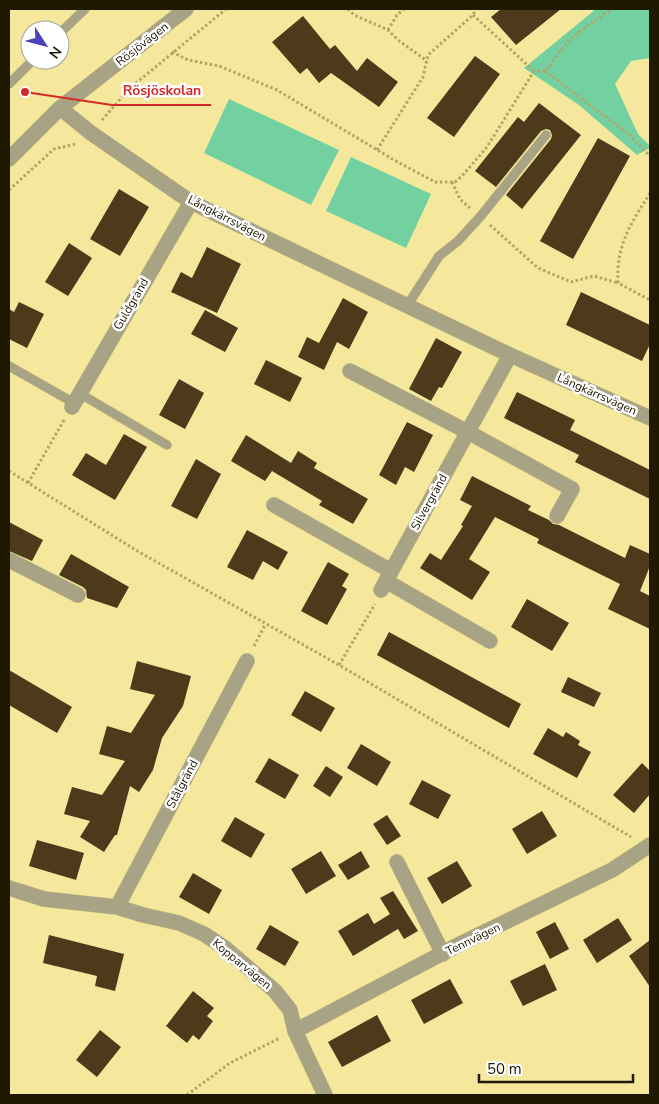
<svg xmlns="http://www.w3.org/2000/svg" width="659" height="1104" font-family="'Nunito Sans',sans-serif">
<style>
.green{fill:#73d1a1}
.building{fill:#4d3a1a}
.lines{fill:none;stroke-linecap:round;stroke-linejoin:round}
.service-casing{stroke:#d3c783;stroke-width:10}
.minor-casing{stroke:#d3c783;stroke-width:16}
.path{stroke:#b1a66a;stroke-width:3;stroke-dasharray:2.5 2.5;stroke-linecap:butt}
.service{stroke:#a8a384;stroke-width:9}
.minor{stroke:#a8a384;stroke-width:15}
.labels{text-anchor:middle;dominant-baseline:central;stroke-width:5;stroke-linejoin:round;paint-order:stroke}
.street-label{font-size:12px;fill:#1e1900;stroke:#fff}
.leader{fill:none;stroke:#d62828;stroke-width:2}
.callout-dot{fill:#d62828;stroke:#fff;stroke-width:2}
.callout-label{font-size:14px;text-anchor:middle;font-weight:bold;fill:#d62828;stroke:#fff;stroke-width:5;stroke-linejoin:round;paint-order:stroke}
</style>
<rect width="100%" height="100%" fill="#f5e89c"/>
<!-- green -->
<path class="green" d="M596,9h54v49l-19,3 -16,23 23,50 12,12v2l-13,7 -58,-50 -55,-37z
M229,99l110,51 -28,55 -107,-52z
M351,157l80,37 -25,54 -80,-37z"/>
<!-- building -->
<path class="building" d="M501,9h60l-45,36 -25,-28z
M303,16l27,33 5,-4 22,26 10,-13 31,24 -19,25 -48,-34 -12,10 -12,-15 -7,6 -28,-32z
M475,56l25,18 -46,63 -27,-19z
M539,103l42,32 -59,74 -16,-14 45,-56 1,-4 -2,-5 -4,-1 -5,2 -45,56 -21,-16 43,-54 6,5z
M598,138l32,18 -57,103 -33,-18z
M119,189l30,18 -29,49 -30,-17z
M69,243l23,15 -24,38 -23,-14z
M207,247l34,17 -24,49 -46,-21 10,-20 11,6z
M581,292l69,33v19l-8,17 -76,-36z
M343,298l25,14 -19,37 -12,-7 -13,28 -26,-13 9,-20 12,6z
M19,302l25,12 -17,34 -18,-9v-30l5,3z
M205,310l33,18 -13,24 -34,-18z
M436,338l26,14 -20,36 -3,-1 -8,14 -22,-12z
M266,360l36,18 -12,24 -36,-18z
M179,379l25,14 -19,36 -26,-14z
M517,392l58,28 -5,10 80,40v29l-75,-37 4,-7 -75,-37z
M407,422l26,13 -19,37 -9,-5 -9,18 -17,-10z
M124,434l23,13 -32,53 -43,-25 14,-22 20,12z
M246,435l45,28 7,-12 19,12 -3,5 54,31 -15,25 -34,-19 3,-4 -50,-30 -7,10 -34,-20z
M196,459l25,15 -24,45 -26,-13z
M472,476l59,30 -3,4 21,10 4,4 6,1 66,33 5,-13 20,9v12l-10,25 10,5v33l-42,-20 12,-25 -83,-41 2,-4 -44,-22 -26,42 21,13 -18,28 -52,-32 10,-15 11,7 22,-34 -2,-1 11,-19 -12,-6z
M9,522l34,18 -11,21 -23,-10z
M247,530l41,22 -10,18 -15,-9 -10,19 -26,-13z
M71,554l58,33 -12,21 -30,-10 -1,-8 -3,-3 -24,-12z
M328,562l21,12 -7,12 5,3 -20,36 -26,-14z
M527,599l42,24 -17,28 -41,-24z
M389,632l132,72 -12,24 -132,-73z
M137,661l54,15 -8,30 -21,32 -9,32 -14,22 -9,-6 -13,49h-2l-11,17 -24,-15 10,-16 -26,-7 8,-27 30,8 23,-34 -26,-7 8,-28 24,7 24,-38 -25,-6z
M9,670l63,37 -15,26 -48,-28z
M568,677l33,16 -7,14 -33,-15z
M305,691l30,17 -14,24 -30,-17z
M548,728l15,9 3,-5 14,9 -2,4 13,7 -14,26 -44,-24z
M361,744l30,18 -14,24 -30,-18z
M269,758l30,17 -14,24 -30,-17z
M642,763l8,8v23l-16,19 -21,-18z
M326,766l17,11 -13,20 -17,-11z
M422,780l29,15 -13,24 -29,-15z
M542,811l15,25 -30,18 -15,-25z
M387,815l14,21 -14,9 -14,-21z
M235,817l30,17 -14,24 -30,-17z
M37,840l47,13 -8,27 -47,-14z
M321,851l15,25 -30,18 -15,-25z
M361,851l9,16 -22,13 -10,-15z
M457,861l15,25 -30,18 -15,-26z
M193,873l29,17 -13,24 -30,-17z
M393,891l25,40 -14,8 -6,-10 -45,27 -15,-25 30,-18 6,11 16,-10 -10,-16z
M618,918l14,22 -35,23 -14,-23z
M555,922l14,27 -19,10 -14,-27z
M270,925l29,17 -14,24 -29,-17z
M49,935l75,19 -9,37 -20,-5 2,-10 -54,-13z
M650,940v47l-21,-31z
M545,964l12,26 -34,16 -13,-25z
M450,979l13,24 -39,21 -13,-24z
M193,991l21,17 -7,8 6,5 -14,19 -6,-5 -6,8 -21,-17z
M377,1015l14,26 -49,26 -14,-25z
M100,1030l21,17 -24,30 -21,-17z"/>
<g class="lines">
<defs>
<path id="service" d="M60,33l25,-24
M9,84l24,-24
M407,306l32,-50 19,-15 22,-24 66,-82
M9,366l65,37
M79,393l88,52"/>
<path id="minor" d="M60,108l31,25 100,69 319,153 140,63
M9,159l51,-51 126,-99
M350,371l118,61 104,57 -15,27
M72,407l119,-205
M274,505l117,66
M9,560l69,35
M386,581l104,60
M381,590l129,-235
M397,862l46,92
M9,888l35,11 73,8 26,8 36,8 25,11 21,14 50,43 15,19 5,21 30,64
M117,907l130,-246
M295,1031l163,-86 154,-75 38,-25"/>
</defs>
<!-- service casing -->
<use href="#service" class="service-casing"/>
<!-- minor casing -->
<use href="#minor" class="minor-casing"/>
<!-- path -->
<path class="path" d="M348,9l6,6 34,15 10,10 29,21
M473,15l61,56
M388,30l9,-15 7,-6
M172,52l16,8 31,6 58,24 117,70 41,22h20l7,-6 25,-29 47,-76h11l25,-32 41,-30
M545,71l82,62 23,23
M102,120l28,-32 96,-79
M377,150l46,-73 5,-22 45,-40 3,-6
M452,182l8,17 10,9
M9,190l45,-41 22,-5
M650,193c-19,31 -34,51 -32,90l32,17
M490,225l48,43 33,14 23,-6 24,7
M9,471l130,81 200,113 292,172
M28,483l36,-63
M254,646l11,-21
M339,665l36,-61
M187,1095l43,-32 50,-25"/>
<!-- service -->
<use href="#service" class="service"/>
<!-- minor -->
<use href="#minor" class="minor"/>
</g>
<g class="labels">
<!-- street labels -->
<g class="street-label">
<text transform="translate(142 44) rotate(-38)">Rösjövägen</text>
<text transform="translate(227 218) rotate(27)">Långkärrsvägen</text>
<text transform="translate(131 304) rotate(-60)">Guldgränd</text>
<text transform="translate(597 394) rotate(24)">Långkärrsvägen</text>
<text transform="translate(429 502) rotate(-61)">Silvergränd</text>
<text transform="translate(182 784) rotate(-62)">Stålgränd</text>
<text transform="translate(473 939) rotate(-26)">Tennvägen</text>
<text transform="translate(242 964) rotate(39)">Kopparvägen</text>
</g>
</g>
<!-- callouts -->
<path class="leader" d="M25 92L112 105H211"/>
<circle class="callout-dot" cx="25" cy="92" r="5"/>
<g class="callout-label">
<text x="162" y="95">Rösjöskolan</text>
</g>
<!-- border -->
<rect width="659" height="1104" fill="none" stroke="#1e1900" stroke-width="20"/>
<!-- north arrow -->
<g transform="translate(45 45) rotate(126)"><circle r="24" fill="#ffffff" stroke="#a5a399"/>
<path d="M0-4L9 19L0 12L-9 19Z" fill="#4a42b9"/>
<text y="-8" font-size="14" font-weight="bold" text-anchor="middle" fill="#1e1900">N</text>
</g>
<!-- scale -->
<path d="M479 1074v8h154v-8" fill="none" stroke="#1e1900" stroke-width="2.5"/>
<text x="487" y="1074" font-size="15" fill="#1e1900" stroke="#ffffff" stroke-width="4" paint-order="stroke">50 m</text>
</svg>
